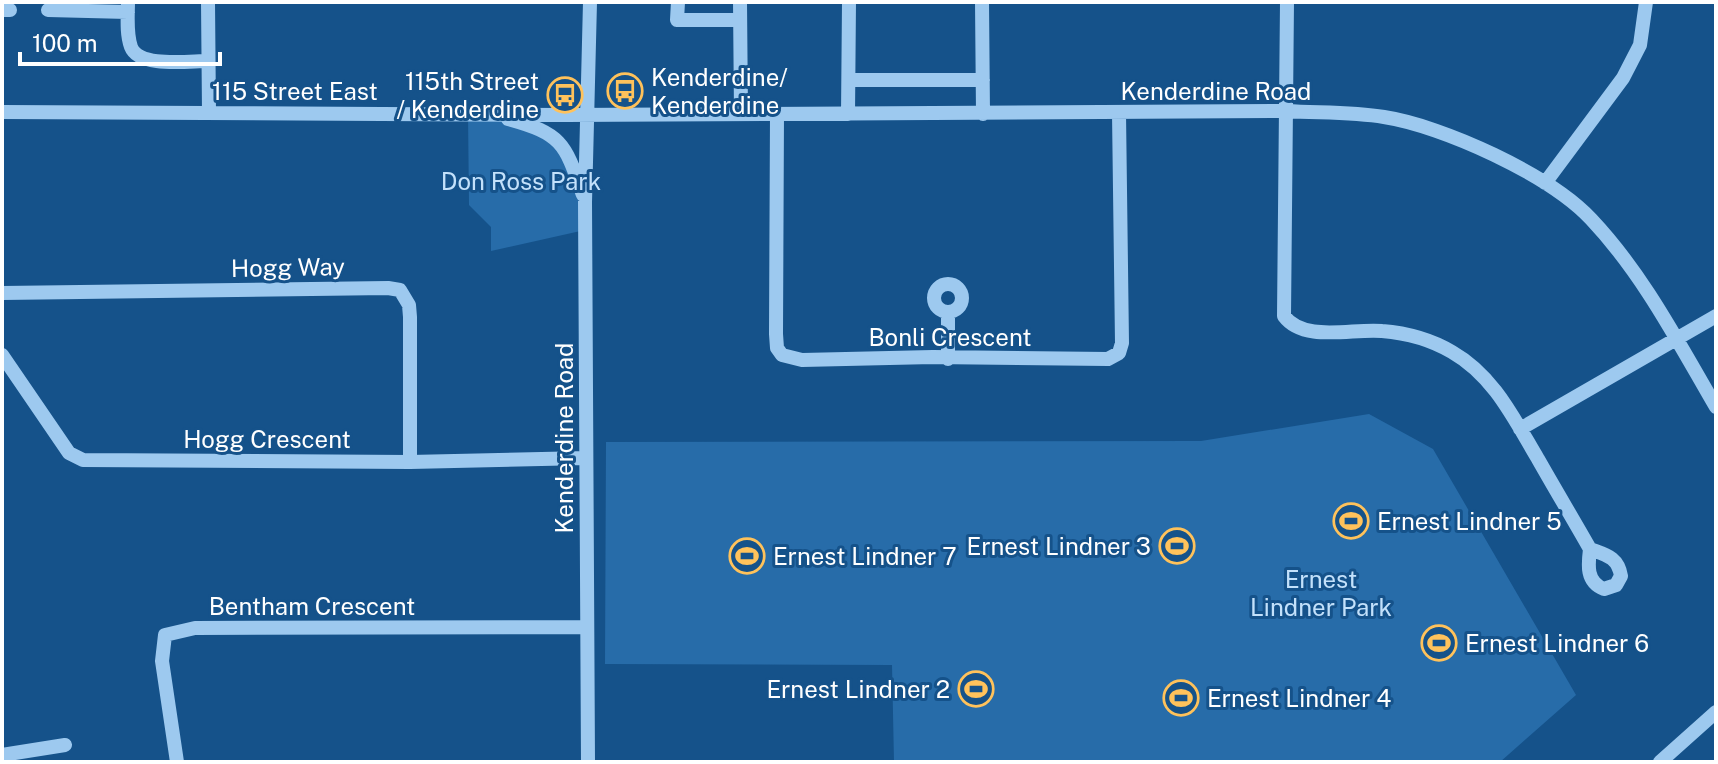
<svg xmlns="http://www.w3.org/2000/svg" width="1718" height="764" font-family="'Public Sans',sans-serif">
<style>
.green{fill:#276ca9}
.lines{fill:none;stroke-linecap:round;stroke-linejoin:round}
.minor{stroke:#9dc9ef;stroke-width:14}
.labels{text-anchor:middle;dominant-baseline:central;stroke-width:6;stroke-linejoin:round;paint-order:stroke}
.poi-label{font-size:24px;fill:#fff;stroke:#15528a;text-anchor:start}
.street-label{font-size:24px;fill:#fff;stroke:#15528a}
.park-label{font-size:24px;fill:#c3e1fb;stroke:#15528a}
</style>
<rect width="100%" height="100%" fill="#15528a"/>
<!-- green -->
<path class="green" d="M468,113l74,15 25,23 18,79 -94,21v-24l-22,-22z
M1369,414l64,35 143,246 -76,67h-606l-2,-97 -287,-1 1,-222 595,-1z"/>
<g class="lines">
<!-- minor -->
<path class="minor" d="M128,2c0,14 -2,31 3,45 8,21 57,14 77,14
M208,2l1,111
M678,2l-1,18h63
M740,2l1,112
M982,2l1,112
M1287,2l-3,314c20,27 69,12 98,15 25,2 48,8 70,21 42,24 62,67 86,107 17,30 35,60 52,90
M2,10h8
M48,10l80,2
M849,80h134
M2,112l564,3 721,-4c32,2 65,1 97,6 59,9 166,58 207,102 52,55 87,123 125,188
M777,114l-1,220 1,14 5,7 20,5 131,-3 175,2 11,-6 3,-10 -3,-230
M848,114l1,-112
M508,119c55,15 57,25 75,76
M1545,183l78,-105 17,-33 6,-43
M934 298a14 14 0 1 1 28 0a14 14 0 1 1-28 0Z
M2,293l386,-5 12,2 9,15 1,12v145
M2,355l67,98 14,7 327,2 176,-4
M948,359v-46
M1520,429l196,-113
M1590,549c16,6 28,8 31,27l-5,9 -12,4c-18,-7 -16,-24 -14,-40z
M2,755l63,-10
M177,762l-15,-101 3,-26 30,-7 392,-1
M588,762l-3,-560 5,-200
M1660,762l56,-50"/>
</g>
<!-- icons -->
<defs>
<symbol id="bus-ring" viewBox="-11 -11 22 22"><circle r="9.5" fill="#15528a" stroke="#ffc25b" stroke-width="1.5"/><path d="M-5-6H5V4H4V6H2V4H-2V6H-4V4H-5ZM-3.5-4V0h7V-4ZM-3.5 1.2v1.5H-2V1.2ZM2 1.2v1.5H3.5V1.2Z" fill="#ffc25b"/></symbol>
<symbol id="stadium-ring" viewBox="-11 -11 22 22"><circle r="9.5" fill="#15528a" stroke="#ffc25b" stroke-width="1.5"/><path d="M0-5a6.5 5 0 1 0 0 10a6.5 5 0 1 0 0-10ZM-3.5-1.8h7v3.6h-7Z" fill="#ffc25b"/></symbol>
</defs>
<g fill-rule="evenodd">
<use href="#bus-ring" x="605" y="71" width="40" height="40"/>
<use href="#bus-ring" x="545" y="75" width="40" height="40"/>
<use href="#stadium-ring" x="1331" y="501" width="40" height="40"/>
<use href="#stadium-ring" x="1157" y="526" width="40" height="40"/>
<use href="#stadium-ring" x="727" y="536" width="40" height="40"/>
<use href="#stadium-ring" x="1419" y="623" width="40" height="40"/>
<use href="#stadium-ring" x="956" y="669" width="40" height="40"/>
<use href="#stadium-ring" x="1161" y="678" width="40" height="40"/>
</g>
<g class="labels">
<!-- poi labels -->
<g class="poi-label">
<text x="651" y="77">Kenderdine/<tspan x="651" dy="28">Kenderdine</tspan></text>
<text x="539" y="81" text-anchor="end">115th Street<tspan x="539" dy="28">/ Kenderdine</tspan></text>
<text x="1377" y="521">Ernest Lindner 5</text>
<text x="1151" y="546" text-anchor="end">Ernest Lindner 3</text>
<text x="773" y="556">Ernest Lindner 7</text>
<text x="1465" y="643">Ernest Lindner 6</text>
<text x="950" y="689" text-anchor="end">Ernest Lindner 2</text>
<text x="1207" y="698">Ernest Lindner 4</text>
</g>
<!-- street labels -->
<g class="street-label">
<text x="295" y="91">115 Street East</text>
<text x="1216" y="91">Kenderdine Road</text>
<text transform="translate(288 267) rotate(-1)">Hogg Way</text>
<text x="950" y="337">Bonli Crescent</text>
<text transform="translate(564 438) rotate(-90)">Kenderdine Road</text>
<text x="267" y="439">Hogg Crescent</text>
<text x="312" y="606">Bentham Crescent</text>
</g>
<!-- park labels -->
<g class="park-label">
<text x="521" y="181">Don Ross Park</text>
<text x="1321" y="579">Ernest<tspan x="1321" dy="28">Lindner Park</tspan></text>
</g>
</g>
<!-- border -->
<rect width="1718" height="764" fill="none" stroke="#ffffff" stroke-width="8"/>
<!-- scale -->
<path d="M20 52v12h200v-12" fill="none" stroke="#ffffff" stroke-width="4"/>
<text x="32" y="52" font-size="24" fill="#ffffff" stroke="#15528a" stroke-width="6" paint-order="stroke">100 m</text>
</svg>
